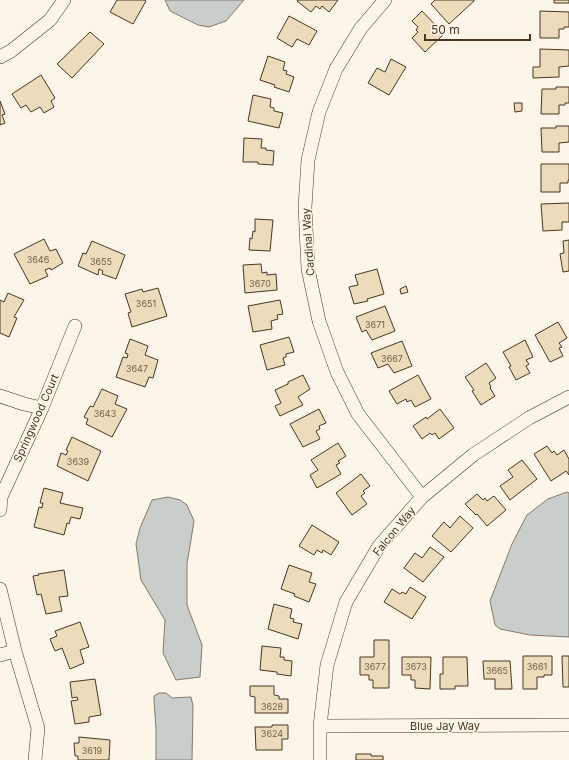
<svg xmlns="http://www.w3.org/2000/svg" width="569" height="760" font-family="Inter,sans-serif">
<style>
.water{fill:#c9cecd;stroke:#887966}
.building{fill:#ecdcbc;stroke:#4a3520}
.lines{fill:none;stroke-linecap:round;stroke-linejoin:round}
.street-casing{stroke:#4a3520;stroke-width:14}
.street{stroke:#fbf6e9;stroke-width:13}
.labels{text-anchor:middle;dominant-baseline:central;stroke-width:3;stroke-linejoin:round;paint-order:stroke}
.number-label{font-size:9px;fill:#725f47}
.street-label{font-size:11px;fill:#4a3520;stroke:#fbf6e9}
</style>
<rect width="100%" height="100%" fill="#fbf6e9"/>
<!-- water -->
<path class="water" d="M165,0h79l-18,21 -17,6 -11,-2 -28,-14z
M567,492l2,1v144l-39,-2 -30,-6 -5,-4 -5,-24 22,-57 15,-29 21,-16z
M168,497l12,3 7,5 7,16 -7,43v41l15,40 -2,32 -24,3 -13,-27 2,-33 -24,-40 -5,-36 4,-16 12,-28z
M159,693h7l6,5 19,-1 2,9 -1,54h-36v-31l-2,-29v-4z"/>
<!-- building -->
<path class="building" d="M117,0h27l2,1 -13,23 -23,-12z
M298,0h40l-9,12 -7,-6 -2,3 -4,-3 -5,6 -14,-11z
M435,0h39v1l-25,23 -18,-20z
M554,0h15v3h-15z
M422,11l22,23 -19,18 -13,-14 6,-6 -2,-2 2,-3 -6,-6z
M540,11l29,1v15h-5v2h-5v9h-19z
M289,16l28,15 -8,14 -12,-6 -5,8 -15,-9z
M90,32l14,12 -32,34 -15,-14z
M540,49l29,1v16l-10,1v10l-26,1v-11h7z
M268,56l17,6 -2,8 4,1 -1,3 8,3 -5,15 -15,-5 1,-2 -15,-5z
M391,59l15,8 -17,28 -21,-12 9,-15 8,4z
M41,75l14,23 -4,3 3,6 -10,6 -4,-6 -9,5 -5,-7 -5,3 -9,-14z
M556,87h13v16h-4v2h-6v9h-18l1,-25h14z
M253,95l18,4 -1,8 4,1v3l9,2 -4,15 -31,-7z
M0,101l5,13 -3,1 3,8 -5,2z
M514,103h8v8l-7,1z
M556,126h13v16l-10,1v9h-17l-1,-24h15z
M244,138l18,1 -1,9h5v2l8,1 -1,14 -15,-1v-2h-15z
M541,164h28v16h-1v3h-8v9h-19z
M569,203v19h-7v8l-19,1 -2,-27z
M255,219l18,1 -3,31 -21,-1 1,-12 2,1 1,-8 2,1z
M44,239l6,12 6,-2 7,14 -12,7 -1,-2 -5,2 3,6 -18,8 -16,-30z
M569,240v31l-6,1 -3,-18 4,-1 -1,-12z
M92,241l33,14 -9,24 -14,-5 1,-3 -4,-2 -1,6 -20,-9 5,-13 3,1z
M261,264l1,9 5,-1v3l9,-1 1,16 -32,3 -2,-28z
M377,269l7,25 -17,5 1,2 -14,3 -5,-17 9,-2 -3,-10z
M406,286l2,6 -7,2 -1,-5z
M158,288l9,28 -35,11 -4,-14 3,-1 -6,-18 17,-5 1,3z
M8,293l16,7 -10,17 3,1 -8,19 -9,-4v-33l4,2z
M280,300l3,14 -6,1 1,4 -7,2 1,8 -19,3 -5,-26z
M385,306l10,25 -23,9 -6,-10 -4,2 -6,-15z
M558,322l9,16 -8,5 3,4 -3,1 4,8 -13,6 -15,-27z
M289,337l5,15 -8,2v3l-3,1 2,7 -18,5 -7,-25z
M130,339l18,7 -3,9 13,5 -5,18 -4,-1 -4,10 -29,-10 7,-20 4,1 1,-4 -3,-1z
M525,340l8,17 -7,3 3,4 -3,2 4,7 -14,7 -7,-13 2,-1 -8,-14z
M402,341l10,25 -18,7 -6,-9 -10,4 -7,-15z
M486,363l10,15 -7,5 2,4 -1,1 5,8 -14,9 -9,-14 2,-1 -9,-13z
M303,375l7,14 -12,8 5,8 -23,11 -5,-10 6,-3 -6,-13 13,-6v-2z
M418,375l13,24 -16,8 -4,-7 -4,2 -1,-3 -9,5 -8,-13z
M102,389l16,7 -3,8 12,5 -15,28 -26,-13 2,-5 -4,-2 6,-11 3,1z
M319,409l7,14 -7,3 1,3 -4,2 4,8 -17,8 -13,-23z
M440,409l14,19 -15,11 -4,-6 -3,2 -2,-2 -8,6 -9,-13 13,-9 1,2z
M72,437l29,14 -13,30 -31,-15 4,-13 5,2 2,-4 -2,-1z
M338,443l8,13 -8,5 2,2 -4,2 5,9 -24,14 -7,-13 8,-5 -7,-10z
M547,446l5,7 2,-2 3,4 7,-5 5,9v16l-3,-4 -15,10 -17,-27z
M522,460l15,19 -27,21 -10,-14 13,-9 -5,-7z
M361,474l9,12 -7,5 2,2 -4,3 6,8 -15,11 -16,-22z
M44,488l19,5 -3,10 23,5 -3,11 -9,-2 -2,7 -2,-1 -3,12 -30,-8 5,-20 3,1 1,-5h-3z
M477,494l6,6 2,-2 2,3 7,-5 12,14 -19,16 -10,-12 -1,1 -11,-11z
M460,516l13,12 -22,24 -19,-16 12,-14 6,6z
M312,525l27,17 -8,13 -8,-5 -1,3 -5,-3 -3,5 -15,-9z
M430,547l14,10 -21,25 -19,-14 11,-15 7,5z
M289,565l23,8 -3,9 7,2 -7,18 -15,-6 1,-2 -14,-5z
M64,570l4,26 -9,1 3,14 -16,3 -5,-20 -4,1 -4,-19 6,-1 -1,-1z
M410,587l16,10 -14,22 -28,-17 8,-13 8,5 2,-2 4,2z
M274,604l18,5 -2,9 4,1 -1,3 9,2 -4,15 -30,-10z
M80,622l9,25 -9,3 4,13 -14,6 -8,-21 -7,3 -5,-12 7,-3 -2,-5z
M374,640h15v48h-16v-8h-4v-5h-9v-18h14z
M262,646l19,2 -1,9h4v3l8,1 -1,15 -14,-2v-2l-17,-2z
M523,656h29v19h-8v2h-7v12h-14z
M562,656h7v31h-6z
M402,657h29l-1,32 -15,-1v-8h-4v-5h-9z
M443,657h24l1,29h-13v3h-15v-15h3z
M483,661h27l2,28h-17v-10h-11z
M95,679l6,36 -12,2v5l-14,2 -4,-23 7,-1 -1,-3 -5,1 -2,-16z
M250,686h24v9l5,1v3h9v14h-33v-16l-5,-1z
M272,725h16v14h-6v11h-26l-1,-23h17z
M79,737l31,3 -1,20h-31v-4h-3l-1,-13h5z
M356,754h15v2h12v4h-27z"/>
<g class="lines">
<defs>
<path id="street" d="M385,0l-24,28 -25,41 -17,43 -11,48 -3,47 3,62 11,52 18,51 21,42 64,83
M0,57l11,-6 39,-31 14,-20
M0,396l24,8 18,4
M0,510l1,-13 41,-89 33,-82
M0,589l15,62 23,77 -3,32
M0,655l15,-4
M320,726l249,-1
M320,760v-34l7,-61 19,-63 33,-56 43,-49 51,-42 56,-37 40,-21"/>
</defs>
<!-- street casing -->
<use href="#street" class="street-casing"/>
<!-- street -->
<use href="#street" class="street"/>
</g>
<g class="labels">
<!-- number labels -->
<g class="number-label">
<text x="38" y="259">3646</text>
<text x="101" y="261">3655</text>
<text x="260" y="283">3670</text>
<text x="146" y="303">3651</text>
<text x="375" y="324">3671</text>
<text x="392" y="358">3667</text>
<text x="137" y="368">3647</text>
<text x="105" y="413">3643</text>
<text x="78" y="461">3639</text>
<text x="375" y="666">3677</text>
<text x="416" y="666">3673</text>
<text x="537" y="666">3661</text>
<text x="497" y="670">3665</text>
<text x="272" y="706">3628</text>
<text x="272" y="733">3624</text>
<text x="92" y="750">3619</text>
</g>
<!-- street labels -->
<g class="street-label">
<text transform="translate(308 242) rotate(-94)">Cardinal Way</text>
<text transform="translate(36 418) rotate(-66)">Springwood Court</text>
<text transform="translate(394 531) rotate(-51)">Falcon Way</text>
<text x="445" y="726">Blue Jay Way</text>
</g>
</g>
<!-- scale -->
<path d="M425 34v6h105v-6" fill="none" stroke="#4a3520" stroke-width="2"/>
<text x="431" y="34" font-size="12" fill="#4a3520" stroke="#fbf6e9" stroke-width="3" paint-order="stroke">50 m</text>
</svg>
